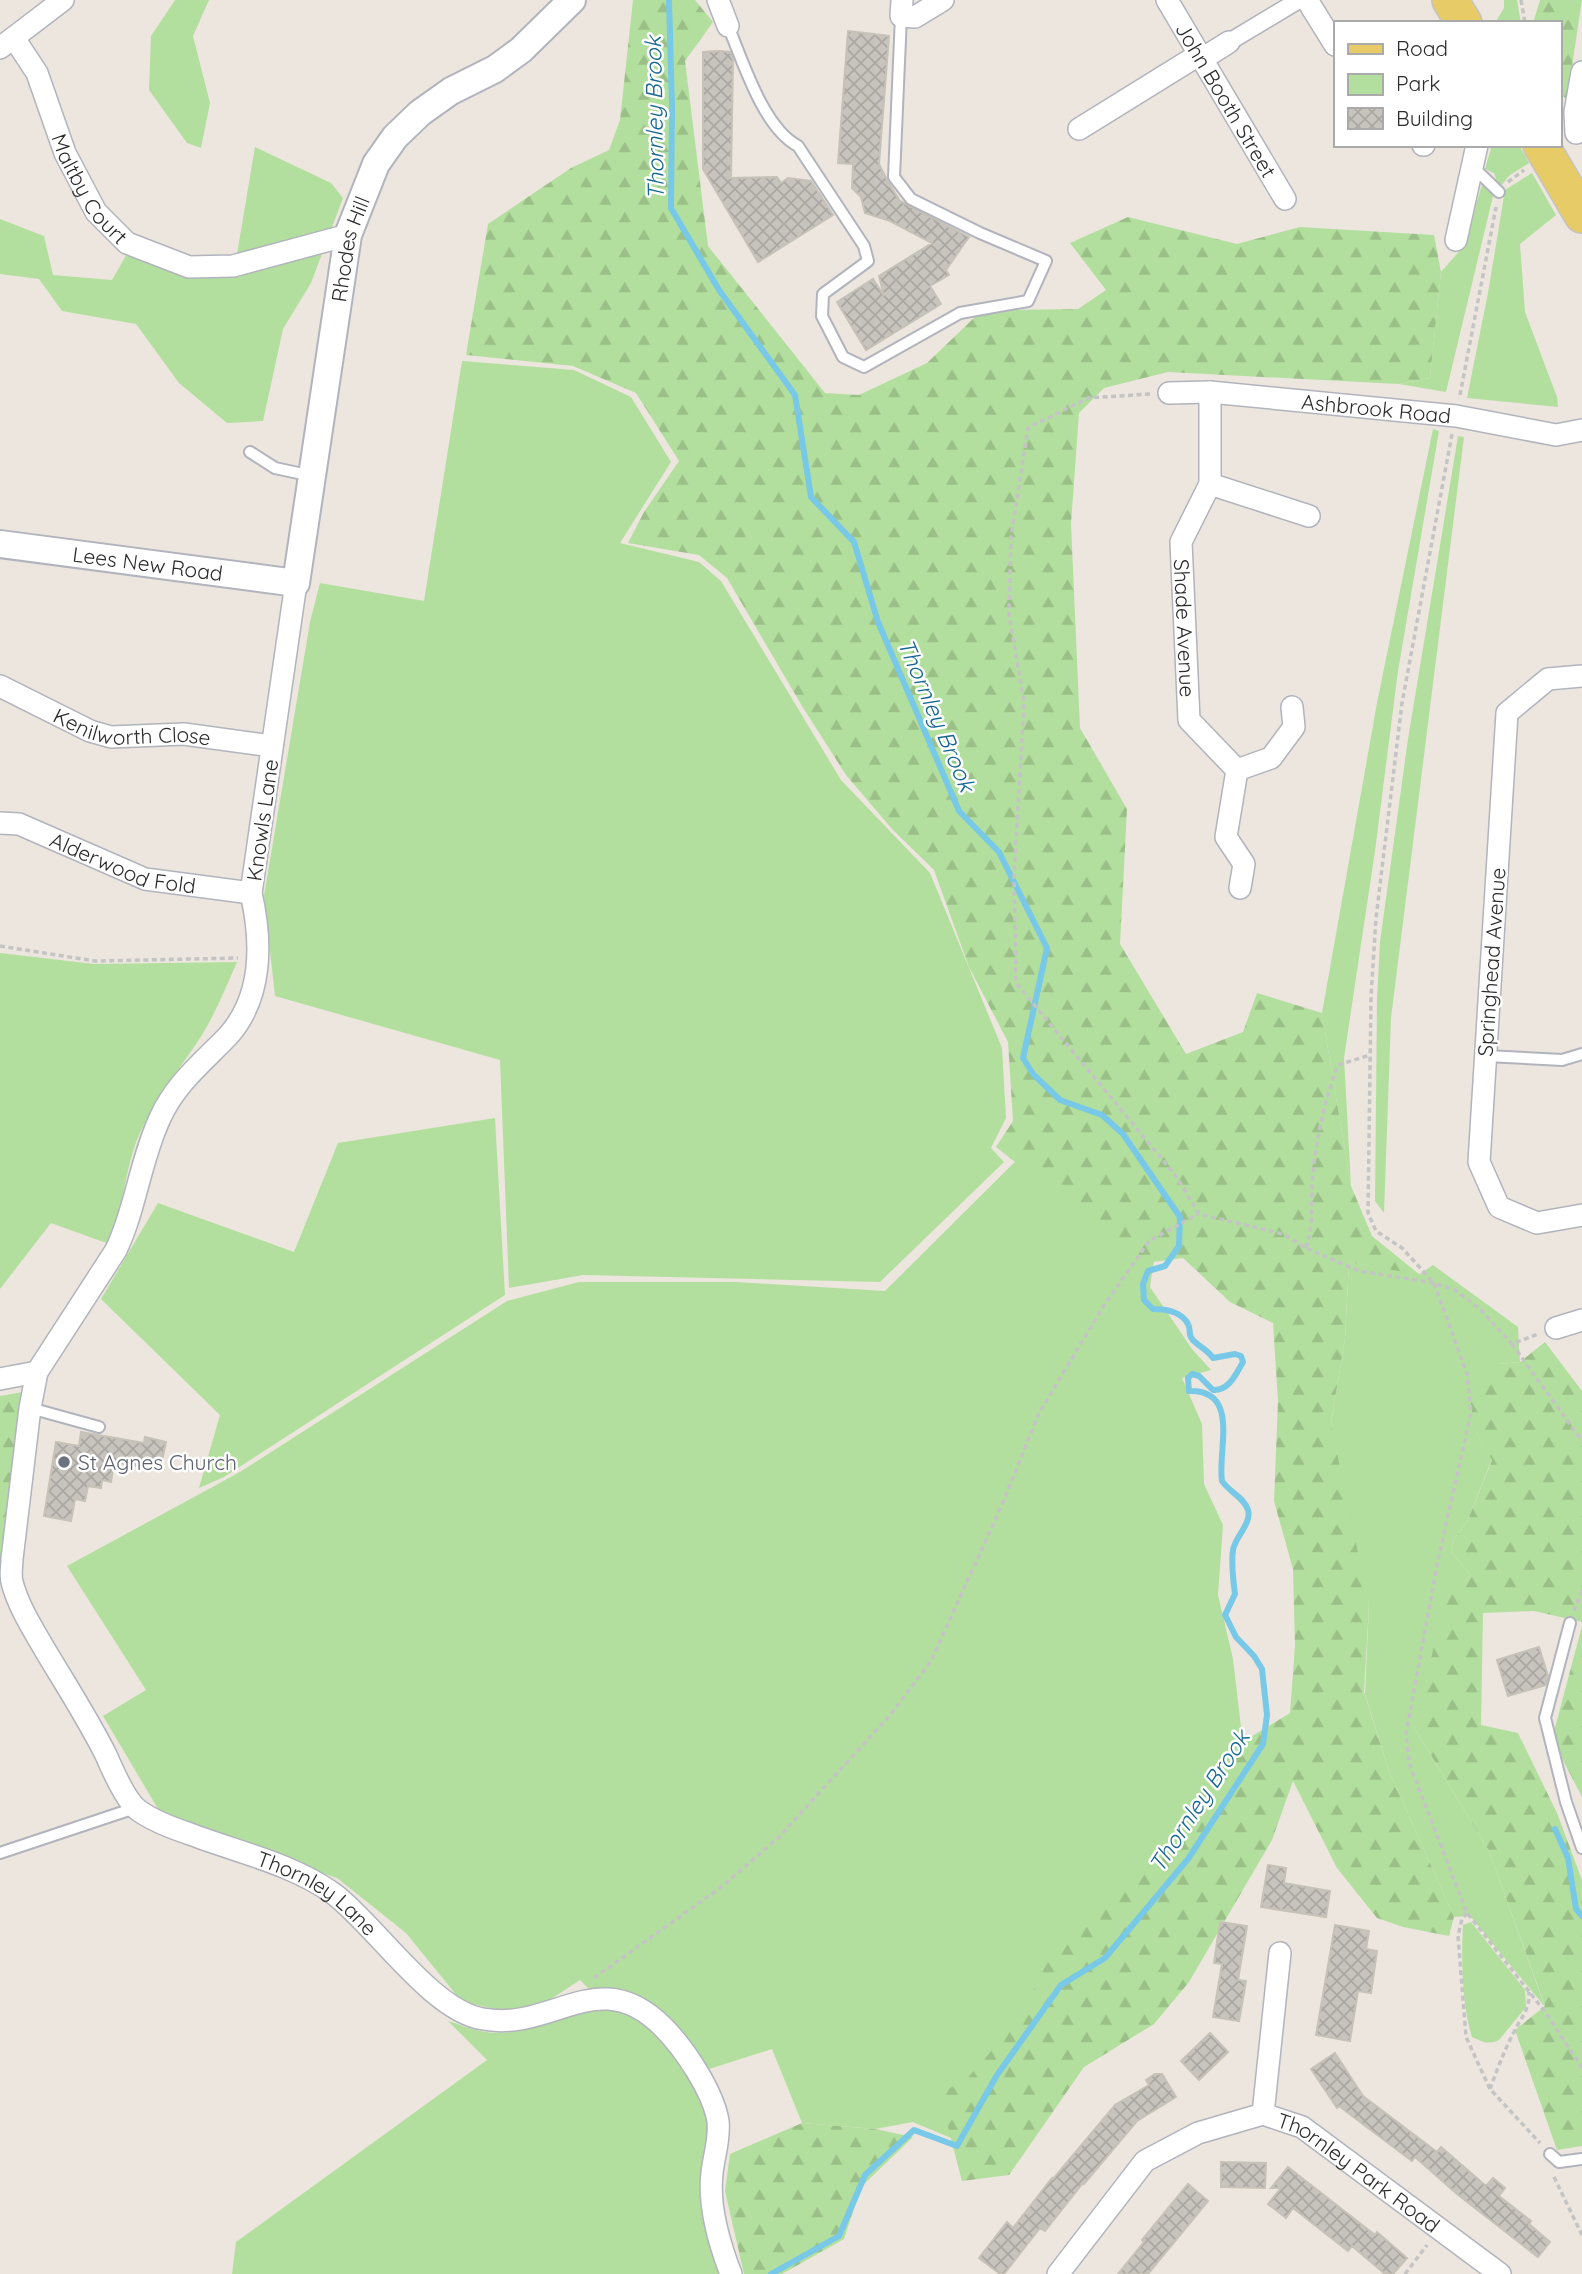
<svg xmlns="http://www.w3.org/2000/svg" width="1582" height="2274" font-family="Quicksand,sans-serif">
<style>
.green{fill:#b3df9e}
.forest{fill:url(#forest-firs)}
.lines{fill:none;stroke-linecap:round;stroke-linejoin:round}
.stream{stroke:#78c8e7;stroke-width:6}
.building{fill:url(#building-cross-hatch);stroke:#c7c2b8;stroke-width:2}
.service-casing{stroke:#b1b4bd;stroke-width:14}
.pedestrian-casing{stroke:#b1b4bd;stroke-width:19}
.minor-casing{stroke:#b1b4bd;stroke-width:24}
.tertiary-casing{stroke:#b1b4bd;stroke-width:30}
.primary-casing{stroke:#c4c4c4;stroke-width:38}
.path{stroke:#c4c4c4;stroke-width:3.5;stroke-dasharray:5 3.5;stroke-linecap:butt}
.service{stroke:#fff;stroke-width:10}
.pedestrian{stroke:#fff;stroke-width:16}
.minor{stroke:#fff;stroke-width:21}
.tertiary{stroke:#fff;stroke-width:26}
.primary{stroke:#e7cb67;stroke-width:35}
.worship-dot{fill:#6b7280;stroke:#fff;stroke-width:2.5}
.labels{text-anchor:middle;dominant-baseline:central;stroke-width:5;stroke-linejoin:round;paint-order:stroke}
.street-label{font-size:21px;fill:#2b2b2b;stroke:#fff}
.worship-label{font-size:21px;fill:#5b616d;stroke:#fff;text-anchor:start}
.water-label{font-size:23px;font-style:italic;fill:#166793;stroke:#fff}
</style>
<defs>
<pattern id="forest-firs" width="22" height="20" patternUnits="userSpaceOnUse" patternTransform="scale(1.75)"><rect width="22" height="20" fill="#b3df9e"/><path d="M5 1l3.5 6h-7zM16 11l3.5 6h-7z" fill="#9ac088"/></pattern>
<pattern id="building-cross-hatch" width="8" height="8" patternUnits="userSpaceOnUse" patternTransform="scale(1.75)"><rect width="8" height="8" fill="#c7c3bd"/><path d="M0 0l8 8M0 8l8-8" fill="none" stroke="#aba8a3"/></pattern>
</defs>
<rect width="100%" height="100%" fill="#ece6de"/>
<!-- green -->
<path class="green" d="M175,0h34l-16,36 17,67 -9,45 -14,-5 -38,-53 2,-54z
M1504,0h13l4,23h-26l9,-15z
M1492,145h27l10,18 -19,12 -11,13 -5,-15 -9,-4z
M255,147l76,36 12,15 -32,85 -28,46 -20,92 -36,2 -48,-40 -43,-59 -74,-13 -23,-32 -39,-5v-55l44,17 9,39 59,5 25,-44 44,20 55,4z
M1532,173l24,42 -36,29 5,68 32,85 1,10 -91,-9 21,-105 17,-103z
M1482,185l12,7 -48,200 -47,-8 31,-6 11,-106 22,-25z
M462,361l112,9 57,27 40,65 -51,81 79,19 22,19 120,199 89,93 72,175 4,70 -15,30 13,14 -124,120 -297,-7 -74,13 -9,-228 -225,-64 -11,-100 46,-274 10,-39 104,18z
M1433,429l6,2 -41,240 -23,180 -31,207 7,128 -29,-173 55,-310z
M1458,436l6,1 -73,581 -7,195 -9,-12 2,-202 3,-57 28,-203z
M0,953l94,11 143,-2c-11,25 -21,50 -35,73 -22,34 -47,63 -63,100 -15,35 -15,74 -30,109l-58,-21 -51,66z
M495,1118l10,177 -281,182 -25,11 21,-73 -119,-116 57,-96 136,49 44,-109z
M1048,1129l111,98 -9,60 42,62 19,21 -29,8 20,46 2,60 19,41 -5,70 15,64 19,161 -294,321 -45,-19 -38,7 -73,-6 -30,-74 -66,21 -71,-74 -36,-8 -10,1 -9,-9 -32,21 -38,11 -48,-10 -56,-69 -69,-55 -108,-37 -68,-27 -58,-98 43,-26 -79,-124 173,-94 267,-171 72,-19h157l149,9z
M1349,1262l71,12 13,-9 85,62 2,35 -21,2 -23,68 16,27 -25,63 -14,18 -2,12 19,22 -5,8 -50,147 74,122 56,156 -75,-91 -16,1 -65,-146 -24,-77 4,-89 -32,-102 -6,-79 14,-86z
M1471,1922l54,68 1,17 -27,33c-11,5 -16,2 -27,-3 -10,-32 -11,-78 -9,-112z
M603,2006l26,6 31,26 24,26 25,40 15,170h-492l4,-32 251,-182 -39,-39c11,3 21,8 32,10 43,9 82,-17 123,-25z"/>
<!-- forest -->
<path class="forest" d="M633,0h62l18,22 -28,39 23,185 117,147 34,2 68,-32 49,-47 39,-6 63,-1 28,-19 -36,-47 58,-26 109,27 63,-17 134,8 7,37 -11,106 -31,6 -231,-12 -64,16 -25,25 -8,111 9,204 47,81 -7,135 66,110 57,-22 14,-39 65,20 29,173 21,50 48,39 -71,-13 -4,76 -14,86 38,181 -5,87 25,79 65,146 -5,19 -46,-9 -26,-9 -40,-50 -44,-87 -21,59 -83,142 -35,42 -70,43 -75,108 -47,6 -23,-88 26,-12 58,-66 22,-51 73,-71 72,-78 31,-60 69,-42 5,-67 -2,-77 -19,-68 4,-100 -5,-78 -43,-21 -47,-44 -38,5 -149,-116 17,-26 -5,-79 -39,-75 -35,-97 -42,-41 -46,-54 -44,-69 -75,-128 -28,-23 -71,-12 16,-31 35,-51 -43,-68 -63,-27 -107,-11 22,-131 83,-56 38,-18 11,-30z
M1540,0h42l-15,99 -8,-5v-71h-26z
M1545,1342l37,49v231l-48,-11 -51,2 -2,112 37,8 39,80 25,67v266l-25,4 -42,-120 30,-24 -56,-155 -74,-122 31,-136 19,-11 5,-8 -19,-22 2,-12 14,-18 25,-62 -16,-28 -6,-32 13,-28 16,-8 21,-2z
M23,1392l-20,185 -3,-2v-179z
M1582,1626v171l-30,-58z
M802,2123l73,6 38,8 -52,50 -17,52 -62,35h-38l-19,-83 5,-37z"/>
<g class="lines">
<!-- stream -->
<path class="stream" d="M669,0l3,106 -1,102 48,82 76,105 16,102 43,45 24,80 81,189 40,41 48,96 -24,110 10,16 27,26 42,15 21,19 57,83 -1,29 -14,20 -17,5 -5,13 1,16 9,9c12,0 28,2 35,15 3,5 0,10 4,15 7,8 15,10 21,19l22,-4 6,2 2,6c-7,12 -14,29 -30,28l-14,-14 -7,-2 -4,4 1,13c52,-2 28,61 33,90 7,11 22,16 26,29 4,13 -13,27 -15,40 -2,15 0,29 2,44l-10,21 11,22 18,19 8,13 5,46 -4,29 -75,115 -83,99 -44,27 -64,90 -40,71 -43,-16 -49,45 -26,61 -68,38
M1555,1829l13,29 8,51 6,7"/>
</g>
<!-- building -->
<path class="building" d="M848,31l41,5 -10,128 9,18 12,19 69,36 -23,33 3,5 -19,11 11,18 -75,46 -29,-48 36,-23 11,17 -5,-20 53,-33 -42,-22 -25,-8 -4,-16 -9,-9 1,-24 -15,-1z
M719,51l11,1 3,8 -2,118 46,-1 4,6 7,-5 23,3 22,34 -75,47 -55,-93v-117z
M81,1432l63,11 1,-6 21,5 -6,28 -46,-8 -3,20 -9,-2 -1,8 -13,-2 -3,15 -10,-2 -4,22 -27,-5 12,-74 23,4z
M1539,1647l9,29 -2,9 -38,11 -11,-36z
M1268,1865l18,3 -2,15 46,8 -4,26 -65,-10z
M1220,1922l27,4 -9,54 8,1 -7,40 -26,-4 9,-53 -8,-1z
M1335,1925l34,6 -3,18 11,2 -6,42 -13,-2 -8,50 -34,-6z
M1210,2033l18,19 -29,28 -18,-19z
M1335,2053l28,43 74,56 4,-5 45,39 7,-8 12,10 -6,8 32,25 -2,3 21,18 -12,15 -81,-63 -42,-37 -3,4 -73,-55 -2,2 -26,-39z
M1155,2074h7l14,23 -39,24 -53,63 -1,-1 -38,48 -5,-3 -36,46h-4l-21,-16 28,-36 6,6 39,-50 1,1 62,-74 34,-20 -3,-5z
M1221,2162l45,1 -1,25 -44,-1z
M1288,2167l87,68 2,-3 30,26 -14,16h-8l-33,-28 -4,5 -55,-43 -7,10 -18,-14 13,-16h-10z
M1188,2184l20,17 -60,73h-30l26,-32 -2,-2z"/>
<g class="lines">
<defs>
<path id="service" d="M728,26c15,35 35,102 70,120l66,100 4,15 -45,33 -1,22 21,41 21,10 96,-54 68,-12 18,-40 -66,-28 -69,-34 -17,-22 7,-161
M1474,168l25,24
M250,452l25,16 37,8
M1486,1056l76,4 20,-6
M30,1408l69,19
M1570,1623l-25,95 21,84 16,46
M0,1853l135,-45
M1550,2154l9,8 23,-3"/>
<path id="pedestrian" d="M1229,42l70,-42"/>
<g id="minor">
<path d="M718,0l10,26"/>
<path d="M902,0l-1,16 14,1 28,-17"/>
<path id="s1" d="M1167,0l118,199"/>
<path d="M1307,0l28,45"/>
<path id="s2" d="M14,38l23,35 28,80 31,59 31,31 62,24 44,-1 115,-31"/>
<path d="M0,48l63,-48"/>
<path d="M1202,59l27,-17"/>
<path d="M1079,129l121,-75"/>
<path d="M1576,133l-1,-21 7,-40"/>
<path d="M1423,145h1"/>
<path d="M1456,240l21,-95"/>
<path id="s3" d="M1210,392v92l-29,58 8,178 48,50"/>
<path id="s4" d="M1169,393l41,-1 246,24 100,19 26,-5"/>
<path d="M1210,484l99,32"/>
<path id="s5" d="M296,583l-45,310c11,48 12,104 -23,143 -26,27 -52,47 -68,82 -20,43 -24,90 -44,132l-79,122 -7,36 -18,151c0,7 -2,16 0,23 6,24 21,47 33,68 21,35 43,69 61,105 6,14 20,46 32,55 15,11 34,18 52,24 47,18 103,30 144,60 42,32 98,117 149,125 71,13 115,-57 180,8 21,21 50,64 55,94 2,18 -4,34 -6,52 -4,33 7,70 19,101"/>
<path d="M1582,676l-34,3 -41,34 -28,449 20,45 38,16 45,-8"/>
<path id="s6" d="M0,686l90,45 21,6 73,-3 88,12"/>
<path d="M1237,770l-11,67 18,27 -4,24"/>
<path d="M1237,770l34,-12 23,-31 -2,-20"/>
<path id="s7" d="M0,823l19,1 126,55 106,14"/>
<path d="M1556,1328l26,-8"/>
<path d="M0,1379l37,-7"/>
<path d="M1263,2114l17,-161"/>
<path id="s8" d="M1058,2274l87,-113 53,-28 65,-19 39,13 198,147"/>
</g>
<g id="tertiary">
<path id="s9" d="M0,544l296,39 52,-348 28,-71 19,-27 25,-24 31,-22 44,-22 26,-19 51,-50"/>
</g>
<path id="primary" d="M1450,0l14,23
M1541,145l41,70"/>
</defs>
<!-- service casing -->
<use href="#service" class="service-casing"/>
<!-- pedestrian casing -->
<use href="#pedestrian" class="pedestrian-casing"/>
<!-- minor casing -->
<use href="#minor" class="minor-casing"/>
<!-- tertiary casing -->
<use href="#tertiary" class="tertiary-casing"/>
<!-- primary casing -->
<use href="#primary" class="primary-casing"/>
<!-- path -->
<path class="path" d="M1521,0l4,23
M1508,182l16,-12
M1150,394l-62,4 -60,30 -17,109 -2,77 15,89 -10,173 2,107 160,193 23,38 84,20 23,14 53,23 75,12 21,7 25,19 32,35 26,-10
M1460,395l36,-188
M1452,434l-50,269 -26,215 -5,79 -3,216 8,18 26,17 32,35 33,91 4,39 -33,147 -32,174 3,29 58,150 79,100 36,55
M0,946l95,15 143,-3
M1306,1248c9,-28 4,-48 7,-76 4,-36 12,-75 25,-107l32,-10
M1512,1344l70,97
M1574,1611l8,-21
M1467,1913l-5,6 -4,17 8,101 24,52 50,54
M594,1978l126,-90 58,-50 113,-124 40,-53 71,-156 37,-92 64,-106 46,-66 49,-27
M1490,2089c7,-19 14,-38 24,-57 7,-15 16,-22 15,-40
M1554,2177l28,58
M1405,2274l22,-29"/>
<!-- service -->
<use href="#service" class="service"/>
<!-- pedestrian -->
<use href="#pedestrian" class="pedestrian"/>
<!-- minor -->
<use href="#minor" class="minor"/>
<!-- tertiary -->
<use href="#tertiary" class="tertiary"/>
<!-- primary -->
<use href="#primary" class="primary"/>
</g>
<!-- markers -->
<circle class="worship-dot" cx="64" cy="1462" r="7"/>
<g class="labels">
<!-- street labels -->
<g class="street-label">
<text stroke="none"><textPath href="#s1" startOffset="116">John Booth Street</textPath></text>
<text stroke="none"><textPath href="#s2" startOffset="170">Maltby Court</textPath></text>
<text stroke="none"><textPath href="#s9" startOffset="637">Rhodes Hill</textPath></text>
<text stroke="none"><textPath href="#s4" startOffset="208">Ashbrook Road</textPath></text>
<text stroke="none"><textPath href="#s9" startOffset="149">Lees New Road</textPath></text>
<text stroke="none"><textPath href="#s3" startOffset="243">Shade Avenue</textPath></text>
<text stroke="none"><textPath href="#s6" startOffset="142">Kenilworth Close</textPath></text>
<text transform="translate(262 820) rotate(-82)">Knowls Lane</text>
<text stroke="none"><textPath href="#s7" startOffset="131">Alderwood Fold</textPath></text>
<text transform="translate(1491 962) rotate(-86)">Springhead Avenue</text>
<text stroke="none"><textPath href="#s5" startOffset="1528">Thornley Lane</textPath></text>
<text stroke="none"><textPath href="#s8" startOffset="383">Thornley Park Road</textPath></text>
</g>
<!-- worship labels -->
<g class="worship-label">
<text x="78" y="1462">St Agnes Church</text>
</g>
<!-- water labels -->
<g class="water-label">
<text transform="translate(654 118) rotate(-91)">Thornley Brook</text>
<text transform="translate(937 715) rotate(67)">Thornley Brook</text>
<text transform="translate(1199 1801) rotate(-57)">Thornley Brook</text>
</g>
</g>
<!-- legend -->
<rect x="1334" y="21" width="228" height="126" fill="#ffffff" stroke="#aaaaaa" stroke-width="2"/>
<rect x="1348" y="44" width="35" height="10" fill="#e7cb67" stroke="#aaaaaa" stroke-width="2"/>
<text x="1396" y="56" font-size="21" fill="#2b2b2b">Road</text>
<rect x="1348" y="74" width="35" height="21" fill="#b3df9e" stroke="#aaaaaa" stroke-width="2"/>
<text x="1396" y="91" font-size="21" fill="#2b2b2b">Park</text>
<rect x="1348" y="108" width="35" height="21" fill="url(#building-cross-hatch)" stroke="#aaaaaa" stroke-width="2"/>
<text x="1396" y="126" font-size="21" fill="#2b2b2b">Building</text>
</svg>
